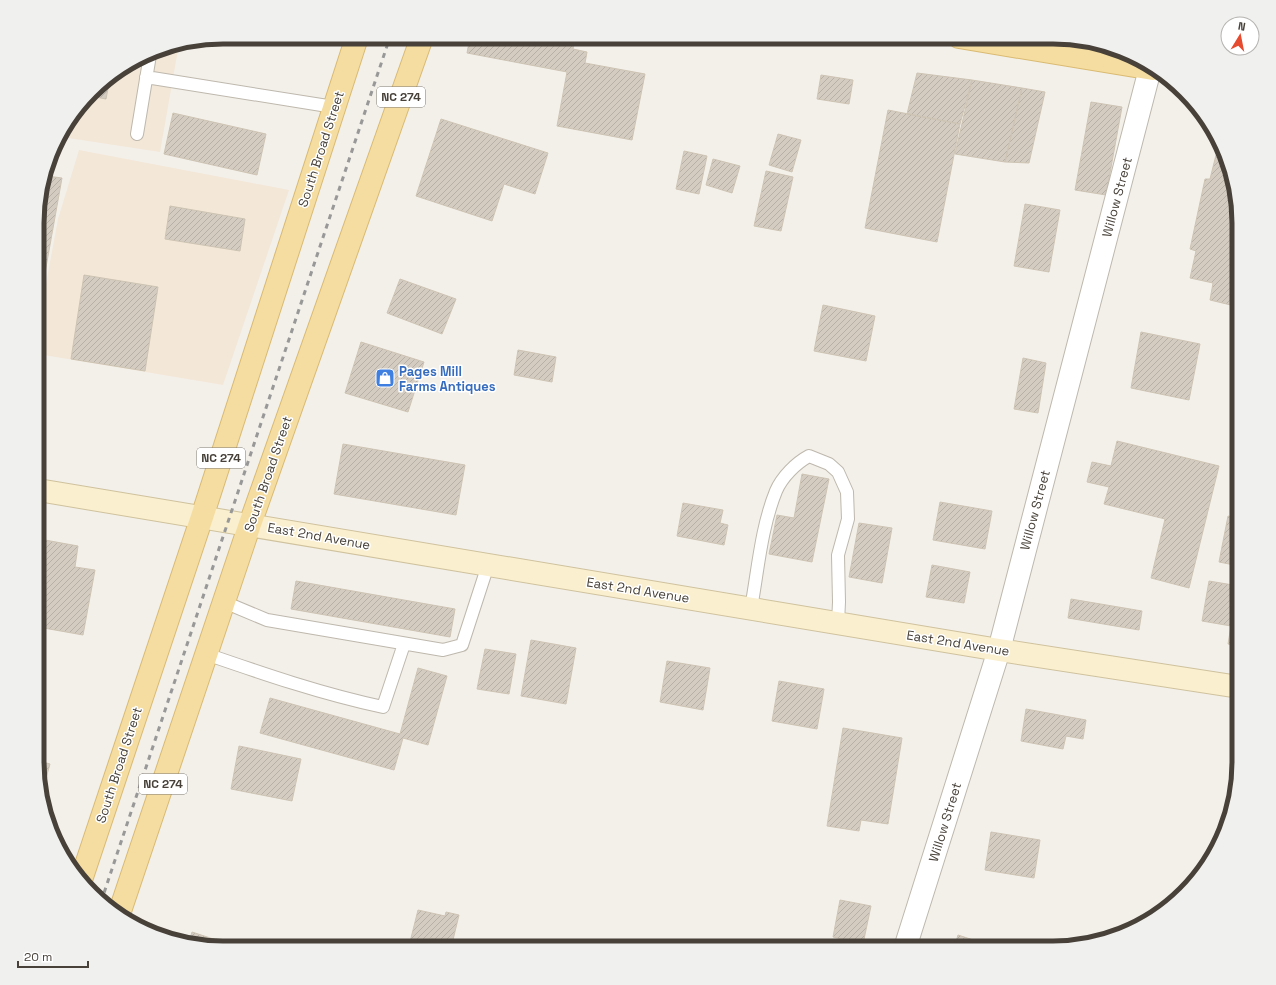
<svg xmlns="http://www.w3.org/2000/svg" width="1276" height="985" font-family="'Space Grotesk',sans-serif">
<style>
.commercial{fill:#f3e7d7}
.building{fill:url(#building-hatch);stroke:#cec4b4}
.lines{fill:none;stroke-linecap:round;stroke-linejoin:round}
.lane-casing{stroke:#beb8ad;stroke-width:14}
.street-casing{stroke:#beb8ad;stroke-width:24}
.secondary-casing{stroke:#cfc29e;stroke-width:24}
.primary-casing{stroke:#d9ba72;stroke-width:24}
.lane{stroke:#fff;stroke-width:12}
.street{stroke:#fff;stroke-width:22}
.secondary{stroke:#faefce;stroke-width:22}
.primary{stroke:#f5dda1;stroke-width:22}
.rail{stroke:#989898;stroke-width:3;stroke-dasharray:5 5;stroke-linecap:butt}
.labels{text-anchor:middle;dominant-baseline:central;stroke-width:3;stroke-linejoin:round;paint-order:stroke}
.shield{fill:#fff;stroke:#7e7a74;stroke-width:1}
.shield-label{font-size:12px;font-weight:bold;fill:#474139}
.street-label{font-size:13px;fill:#474139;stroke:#fff}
.shop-label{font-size:13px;font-weight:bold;fill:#366cbe;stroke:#fff;text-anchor:start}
.rim{fill:none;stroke:#474139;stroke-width:5}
</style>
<defs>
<pattern id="building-hatch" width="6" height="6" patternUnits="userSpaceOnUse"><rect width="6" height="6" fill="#d4ccc0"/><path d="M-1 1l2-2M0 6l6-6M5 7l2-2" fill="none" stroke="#b7b0a6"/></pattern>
</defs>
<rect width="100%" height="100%" fill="#f3f0ea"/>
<!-- commercial -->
<path class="commercial" d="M179,44l-19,108 -92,-14 -8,-4 2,-4 39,-47 62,-36z
M79,150l210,40 -66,195 -185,-31v-27l20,-108z"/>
<!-- building -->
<path class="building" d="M470,37h19l40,8 2,-8h44l-2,12 14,3 -2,11 60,11 -13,66 -75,-14 10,-54 -100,-19z
M917,73l55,7 -12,44 -53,-10z
M821,75l32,5 -4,24 -32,-5z
M110,78l-4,21 -16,-3 11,-13z
M972,80l50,8 -17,74 -50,-8z
M1022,88l23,4 -16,71 -24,-1z
M1091,102l31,5 -16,88 -31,-5z
M888,110l72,14 -23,118 -72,-14z
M173,113l93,21 -9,41 -93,-21z
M441,119l107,34 -13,41 -31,-10 -12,37 -76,-25z
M778,134l23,6 -9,32 -23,-7z
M684,151l23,5 -8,38 -23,-5z
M1216,155l7,1 16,67v84l-29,-7 3,-17 -23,-5 6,-27 -6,-2 15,-70h5z
M713,159l27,7 -8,27 -26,-8z
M766,171l27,6 -12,54 -27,-5z
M47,176l15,2 -24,134 1,-113z
M1025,204l35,6 -11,62 -35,-6z
M170,206l75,13 -5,32 -75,-12z
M84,275l74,12 -13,84 -74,-12z
M400,279l56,20 -14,35 -55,-21z
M823,305l52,11 -9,45 -52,-10z
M1141,332l59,12 -11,56 -58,-12z
M361,342l63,20 -16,50 -63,-19z
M518,350l38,7 -4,25 -38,-7z
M1023,358l23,5 -8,50 -24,-4z
M1117,441l102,25 -30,122 -38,-10 14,-59 -61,-15 5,-17 -22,-5 5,-20 19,4z
M343,444l122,21 -9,50 -122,-21z
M802,474l27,5 -17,83 -43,-8 8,-39 17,3z
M940,502l52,9 -7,38 -52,-9z
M683,503l40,7 -3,13 8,2 -4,20 -47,-9z
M1228,516l11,3v47l-20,-4z
M859,523l33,5 -10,55 -33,-6z
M45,540l33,6 -3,21 20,3 -12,65 -45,-8v-69l4,1z
M932,565l38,7 -6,31 -38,-6z
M296,581l159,28 -5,28 -159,-28z
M1209,581l30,5v60l-11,-2 3,-18 -29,-5z
M1071,599l71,12 -3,19 -71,-12z
M531,640l45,8 -10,56 -45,-8z
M485,649l31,5 -7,40 -32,-5z
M667,661l43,7 -7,42 -43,-8z
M418,668l29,8 -19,69 -25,-7 -9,32 -134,-37 10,-35 130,36z
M779,681l45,8 -7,40 -45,-8z
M1026,709l60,11 -3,19 -17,-3 -3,13 -42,-8z
M843,728l59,10 -14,86 -27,-4 -2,11 -32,-5z
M239,746l62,13 -9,42 -61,-12z
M37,760l13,4 -8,28 -5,-18z
M991,832l49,8 -6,38 -49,-8z
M840,900l31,6 -8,38 -30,-7z
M418,910l27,6 1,-4 13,3 -7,29 -22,-6 -2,8 -18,-4z
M192,932l49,16h-30l-22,-6z
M958,935l34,11 -1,2h-37z"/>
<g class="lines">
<defs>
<path id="lane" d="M146,77l188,30
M137,134l13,-79
M224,602l43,18 176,30 19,-5 26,-80
M751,608c7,-38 10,-80 25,-117 6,-14 20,-28 33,-35l20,8 9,8 9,20 1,27 -10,36 1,47 -1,21
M206,654c58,20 116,40 177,53l21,-63"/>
<path id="street" d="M905,948l94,-298 151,-581"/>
<path id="secondary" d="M38,490l961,160 240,37"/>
<path id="primary" d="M959,37l194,32
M82,877l120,-360 155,-480
M119,914l131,-390 172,-487"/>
</defs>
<!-- lane casing -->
<use href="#lane" class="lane-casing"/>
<!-- street casing -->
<use href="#street" class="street-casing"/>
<!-- secondary casing -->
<use href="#secondary" class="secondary-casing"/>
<!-- primary casing -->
<use href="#primary" class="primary-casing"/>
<!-- lane -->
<use href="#lane" class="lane"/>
<!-- street -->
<use href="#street" class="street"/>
<!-- secondary -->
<use href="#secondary" class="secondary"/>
<!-- primary -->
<use href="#primary" class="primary"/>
<!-- rail -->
<path class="rail" d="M101,902l289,-865"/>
</g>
<!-- icons -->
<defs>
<symbol id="shop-square" viewBox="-11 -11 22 22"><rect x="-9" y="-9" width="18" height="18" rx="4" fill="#3f7fe0" stroke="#fff"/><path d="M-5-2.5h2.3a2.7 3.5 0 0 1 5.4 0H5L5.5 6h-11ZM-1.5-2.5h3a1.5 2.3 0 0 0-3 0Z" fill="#fff"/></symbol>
</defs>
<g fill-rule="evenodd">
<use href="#shop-square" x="374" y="367" width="22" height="22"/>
</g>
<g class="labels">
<!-- shield labels -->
<g class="shield">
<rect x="377" y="87" width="48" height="20" rx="3"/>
<rect x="197" y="448" width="48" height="20" rx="3"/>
<rect x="139" y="774" width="48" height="20" rx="3"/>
</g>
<g class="shield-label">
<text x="401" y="97">NC 274</text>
<text x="221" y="458">NC 274</text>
<text x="163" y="784">NC 274</text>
</g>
<!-- street labels -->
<g class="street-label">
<text transform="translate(321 149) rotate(-72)">South Broad Street</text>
<text transform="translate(1117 197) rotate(-75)">Willow Street</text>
<text transform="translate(268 474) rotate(-71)">South Broad Street</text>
<text transform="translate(1035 510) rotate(-75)">Willow Street</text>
<text transform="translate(319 536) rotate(10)">East 2nd Avenue</text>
<text transform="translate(638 590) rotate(9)">East 2nd Avenue</text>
<text transform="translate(958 643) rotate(9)">East 2nd Avenue</text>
<text transform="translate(119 765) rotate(-72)">South Broad Street</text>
<text transform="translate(945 822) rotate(-73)">Willow Street</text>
</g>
<!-- shop labels -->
<g class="shop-label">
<text x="399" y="371">Pages Mill<tspan x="399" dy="15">Farms Antiques</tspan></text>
</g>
</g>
<!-- crop -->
<path d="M0 0H1276V985H0ZM223 44H1053A179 179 0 0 1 1232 223V762A179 179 0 0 1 1053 941H223A179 179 0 0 1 44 762V223A179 179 0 0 1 223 44Z" fill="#f0f0ef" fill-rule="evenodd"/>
<path class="rim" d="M223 44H1053A179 179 0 0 1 1232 223V762A179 179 0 0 1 1053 941H223A179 179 0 0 1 44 762V223A179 179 0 0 1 223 44Z"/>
<!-- north arrow -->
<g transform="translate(1240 36) rotate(10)"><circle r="19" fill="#ffffff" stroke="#b5b3b0"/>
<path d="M0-3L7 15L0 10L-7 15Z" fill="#e64a2f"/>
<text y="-6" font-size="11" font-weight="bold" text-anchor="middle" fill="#474139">N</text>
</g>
<!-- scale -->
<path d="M18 961v6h70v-6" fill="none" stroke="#474139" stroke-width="2"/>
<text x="24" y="961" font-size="12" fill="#474139" stroke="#ffffff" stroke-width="3" paint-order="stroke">20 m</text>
</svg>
